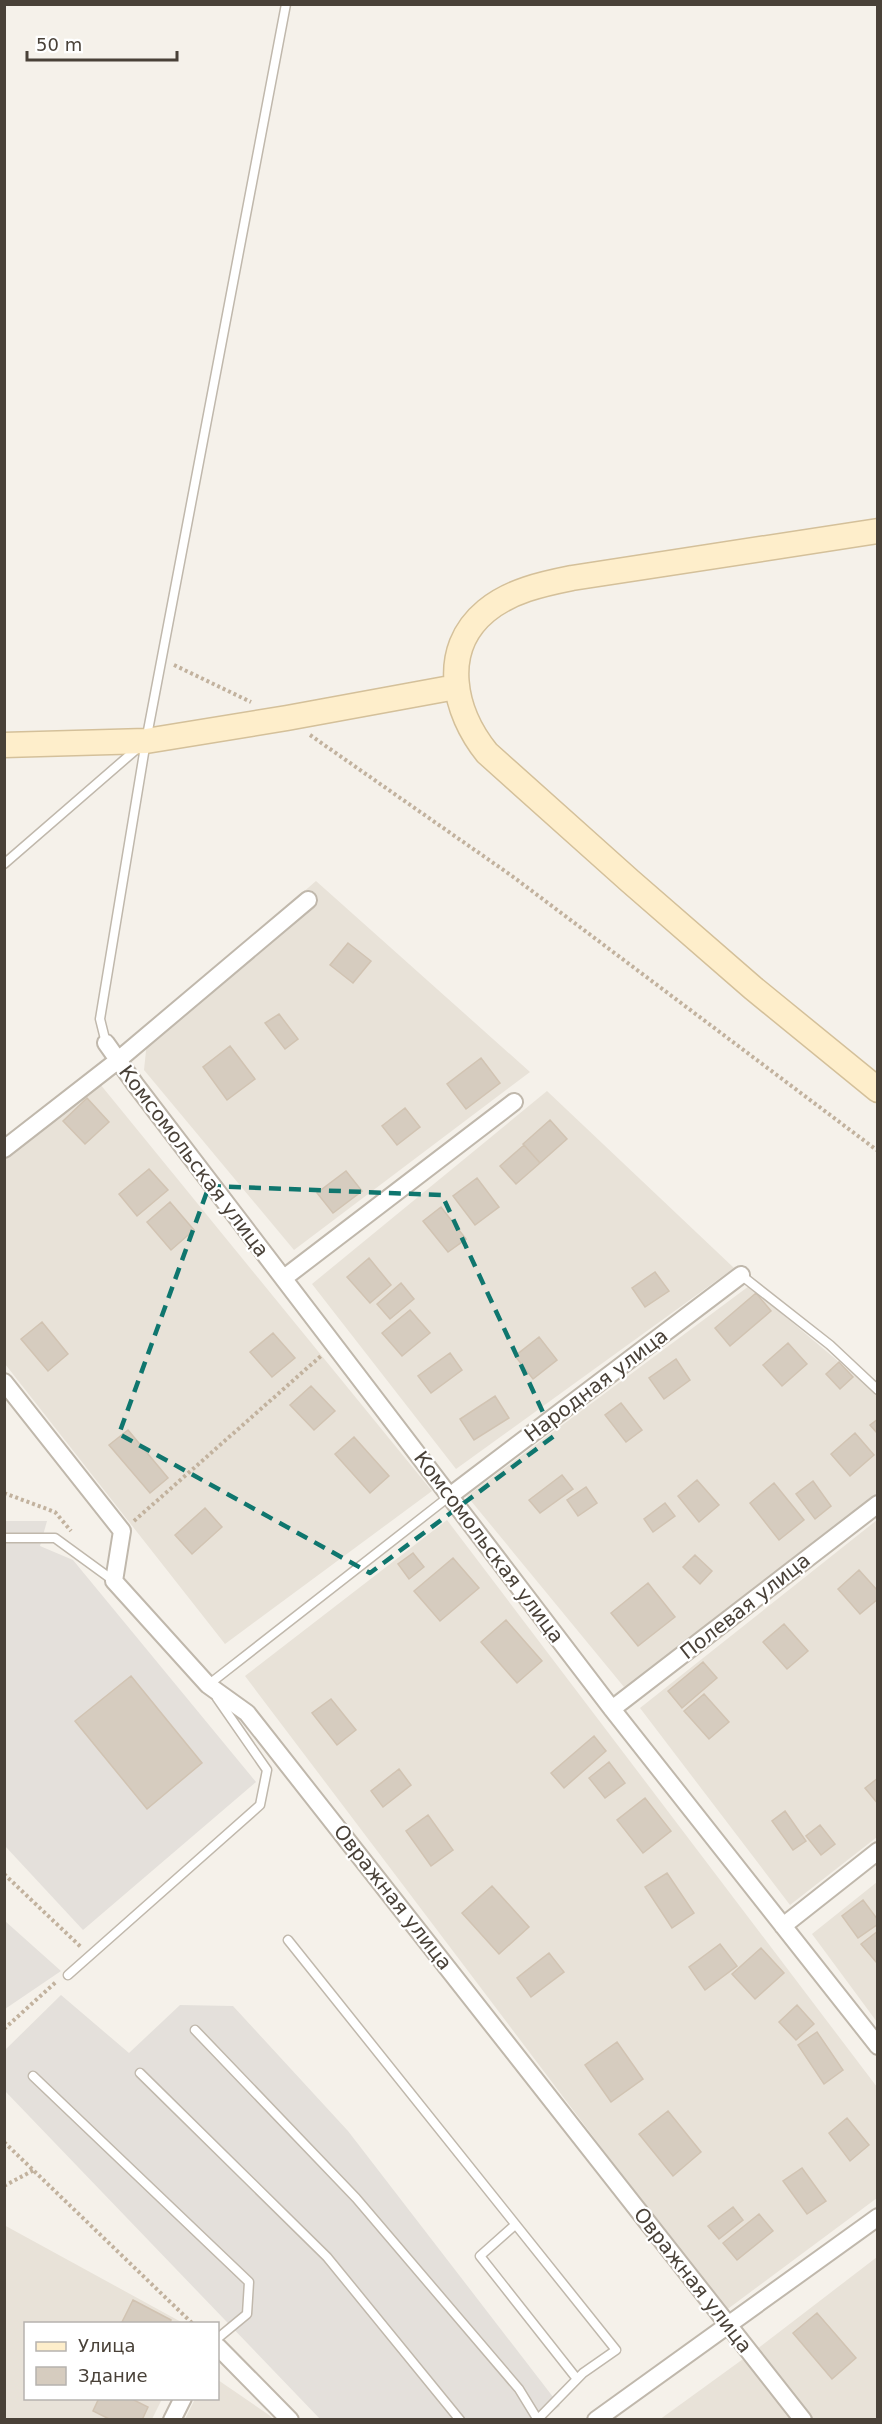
<svg xmlns="http://www.w3.org/2000/svg" width="882" height="2424" font-family="'DejaVu Sans',sans-serif">
<style>
.residential{fill:#e8e2d8}
.industrial{fill:#e4e0db}
.building{fill:#d6ccbf;stroke:#d1c3b2;stroke-width:1.5}
.lines{fill:none;stroke-linecap:round;stroke-linejoin:round}
.lane-casing{stroke:#c0b8ac;stroke-width:11}
.street-casing{stroke:#c0b8ac;stroke-width:20}
.secondary-casing{stroke:#d4c09a;stroke-width:27}
.path{stroke:#c2b29e;stroke-width:4;stroke-dasharray:3 3;stroke-linecap:butt}
.lane{stroke:#fff;stroke-width:8}
.street{stroke:#fff;stroke-width:16}
.secondary{stroke:#feeecb;stroke-width:24}
.marked{fill:none;stroke:#0f766e;stroke-width:4.5;stroke-dasharray:12 8;stroke-linejoin:round}
.labels{text-anchor:middle;dominant-baseline:central;stroke-width:4.5;stroke-linejoin:round;paint-order:stroke}
.street-label{font-size:20px;fill:#494138;stroke:#fff}
</style>
<rect width="100%" height="100%" fill="#f5f1ea"/>
<!-- residential -->
<path class="residential" d="M316,881l214,191 -236,178 -150,-180 3,-29 -4,-10z
M100,1084l332,407 -207,153 -220,-280v-208z
M547,1091l187,177 -278,201 -144,-185z
M749,1286l128,108v101l-253,192 -157,-191z
M447,1520l430,567v111l-152,113 -480,-635z
M877,1520v317l-87,68 -150,-197z
M877,1882v140l-65,-88z
M4,2225l179,98 -157,1v74l136,1 -10,20h-147z
M877,2257v162l-218,1 102,-74z
M218,2380l51,35 4,4h-88l10,-20 23,-1z"/>
<!-- industrial -->
<path class="industrial" d="M5,1521h42l-7,25 33,14 183,222 -173,148 -78,-84z
M5,1921l56,50 -56,38z
M61,1995l68,58 51,-48 53,1 115,125 212,275 -19,13h-221l-315,-328v-41z"/>
<!-- building -->
<path class="building" d="M348,943l23,18 -18,22 -23,-18z
M279,1014l19,25 -13,10 -20,-26z
M230,1046l25,33 -28,21 -24,-33z
M481,1058l19,25 -34,26 -19,-25z
M87,1098l22,24 -24,22 -22,-23z
M405,1108l15,19 -23,18 -15,-19z
M550,1120l17,19 -27,24 -17,-19z
M524,1145l16,18 -24,21 -16,-18z
M149,1169l19,21 -31,26 -18,-22z
M346,1171l16,20 -29,22 -16,-20z
M477,1178l22,29 -24,18 -22,-29z
M170,1202l24,28 -23,20 -24,-28z
M441,1207l25,32 -18,13 -25,-31z
M369,1258l22,27 -21,18 -23,-26z
M655,1272l14,19 -24,16 -13,-19z
M401,1283l13,16 -24,20 -13,-15z
M756,1293l15,18 -41,35 -15,-18z
M410,1310l20,23 -28,23 -20,-23z
M42,1322l26,32 -20,17 -27,-32z
M273,1333l22,25 -23,19 -22,-25z
M539,1337l18,23 -24,19 -18,-23z
M788,1343l19,21 -25,22 -19,-21z
M450,1353l12,17 -31,23 -13,-17z
M676,1359l14,21 -26,19 -15,-21z
M839,1362l14,15 -13,12 -14,-15z
M311,1386l24,25 -21,19 -24,-25z
M495,1396l14,22 -35,22 -14,-21z
M621,1403l21,27 -16,12 -21,-27z
M878,1419v14h-1l-7,-8z
M128,1430l40,48 -18,15 -41,-48z
M855,1433l19,22 -24,21 -19,-22z
M354,1437l35,39 -19,17 -35,-39z
M562,1475l11,14 -33,24 -11,-13z
M697,1480l22,25 -20,17 -21,-26z
M813,1481l18,25 -16,13 -19,-25z
M774,1483l30,37 -25,20 -29,-37z
M586,1487l11,16 -19,13 -11,-16z
M665,1503l10,13 -22,16 -9,-13z
M205,1508l17,19 -30,27 -17,-19z
M413,1553l11,14 -15,12 -11,-15z
M695,1555l17,16 -12,13 -17,-17z
M453,1558l26,30 -39,33 -26,-30z
M859,1570l19,21v8l-18,15 -22,-25z
M648,1583l27,34 -37,29 -27,-33z
M506,1620l36,41 -25,22 -36,-41z
M784,1624l24,27 -21,18 -24,-27z
M703,1662l14,16 -35,30 -14,-17z
M131,1676l71,87 -55,46 -72,-88z
M704,1694l25,28 -20,17 -25,-28z
M331,1699l25,31 -19,15 -25,-32z
M594,1736l12,15 -42,37 -13,-15z
M609,1762l16,21 -20,15 -16,-20z
M399,1769l12,16 -28,22 -12,-16z
M878,1778v26l-13,-16z
M645,1798l26,33 -28,22 -26,-33z
M785,1811l21,30 -13,9 -21,-29z
M428,1815l25,35 -22,16 -25,-35z
M820,1825l15,19 -14,11 -15,-19z
M667,1873l27,40 -22,15 -27,-41z
M492,1886l37,41 -30,27 -37,-41z
M863,1900l15,20v4l-20,14 -16,-22z
M878,1931v29l-2,2 -15,-18z
M720,1944l17,22 -32,24 -16,-23z
M761,1948l23,25 -29,26 -23,-25z
M549,1953l15,19 -33,25 -14,-19z
M797,2005l17,19 -18,16 -17,-18z
M817,2032l26,38 -19,14 -26,-39z
M617,2042l26,37 -32,23 -26,-37z
M668,2111l33,41 -28,24 -34,-42z
M847,2118l22,27 -19,16 -21,-28z
M802,2168l24,33 -19,13 -24,-33z
M733,2207l10,13 -24,19 -11,-13z
M759,2214l14,17 -36,29 -14,-17z
M133,2300l38,20 -1,4h-49z
M817,2313l39,45 -24,21 -39,-46z
M99,2398h31l18,9 -6,13h-31l-18,-9z"/>
<g class="lines">
<defs>
<path id="lane" d="M4,864l135,-117
M106,1043l-6,-24 46,-278 140,-737
M741,1275l89,70 48,45
M4,1538h51l59,43
M210,1687l-2,-2 243,-190
M288,1940l328,410 -33,23 -45,46
M68,1975l192,-170 7,-35 -50,-72
M195,2030l161,168 163,191 19,31
M140,2073l187,184 133,163
M33,2076l216,206 -2,32 -29,24
M515,2225l-35,31 97,123"/>
<path id="street" d="M106,1043l29,41 477,625 266,337
M4,1149l113,-88 191,-161
M284,1278l230,-176
M4,1382l118,149 -8,50 94,104 39,28 556,707
M451,1495l290,-220
M612,1709l266,-205
M783,1926l95,-75
M218,2347l72,73
M172,2420l11,-22
M596,2420l282,-203"/>
<path id="secondary" d="M878,531l-306,47c-30,6 -62,13 -86,33 -47,39 -32,101 1,142l143,128 123,107 125,102
M4,745l142,-4 141,-23 169,-31"/>
</defs>
<!-- lane casing -->
<use href="#lane" class="lane-casing"/>
<!-- street casing -->
<use href="#street" class="street-casing"/>
<!-- secondary casing -->
<use href="#secondary" class="secondary-casing"/>
<!-- path -->
<path class="path" d="M174,665l77,37
M310,735l202,141 366,275
M4,1493l51,19 16,19
M134,1521l188,-166
M4,1874l78,74
M4,2029l53,-48
M4,2142l189,182
M4,2186l30,-16"/>
<!-- lane -->
<use href="#lane" class="lane"/>
<!-- street -->
<use href="#street" class="street"/>
<!-- secondary -->
<use href="#secondary" class="secondary"/>
</g>
<!-- marked area -->
<path class="marked" d="M209,1186l233,9 112,241 -184,137 -251,-139z"/>
<g class="labels">
<!-- street labels -->
<g class="street-label">
<text transform="translate(194 1161) rotate(53)">Комсомольская улица</text>
<text transform="translate(596 1385) rotate(-37)">Народная улица</text>
<text transform="translate(489 1547) rotate(53)">Комсомольская улица</text>
<text transform="translate(745 1606) rotate(-38)">Полевая улица</text>
<text transform="translate(393 1897) rotate(52)">Овражная улица</text>
<text transform="translate(693 2280) rotate(52)">Овражная улица</text>
</g>
</g>
<!-- border -->
<rect width="882" height="2424" fill="none" stroke="#494138" stroke-width="12"/>
<!-- legend -->
<rect x="24" y="2322" width="195" height="78" fill="#ffffff" stroke="#b6b3af" stroke-width="1.5"/>
<rect x="36" y="2342" width="30" height="9" fill="#feeecb" stroke="#b6b3af" stroke-width="1.5"/>
<text x="78" y="2352" font-size="18" fill="#494138">Улица</text>
<rect x="36" y="2367" width="30" height="18" fill="#d6ccbf" stroke="#b6b3af" stroke-width="1.5"/>
<text x="78" y="2382" font-size="18" fill="#494138">Здание</text>
<!-- scale -->
<path d="M27 51v9h150v-9" fill="none" stroke="#494138" stroke-width="3"/>
<text x="36" y="51" font-size="18" fill="#494138" stroke="#ffffff" stroke-width="4.5" paint-order="stroke">50 m</text>
</svg>
